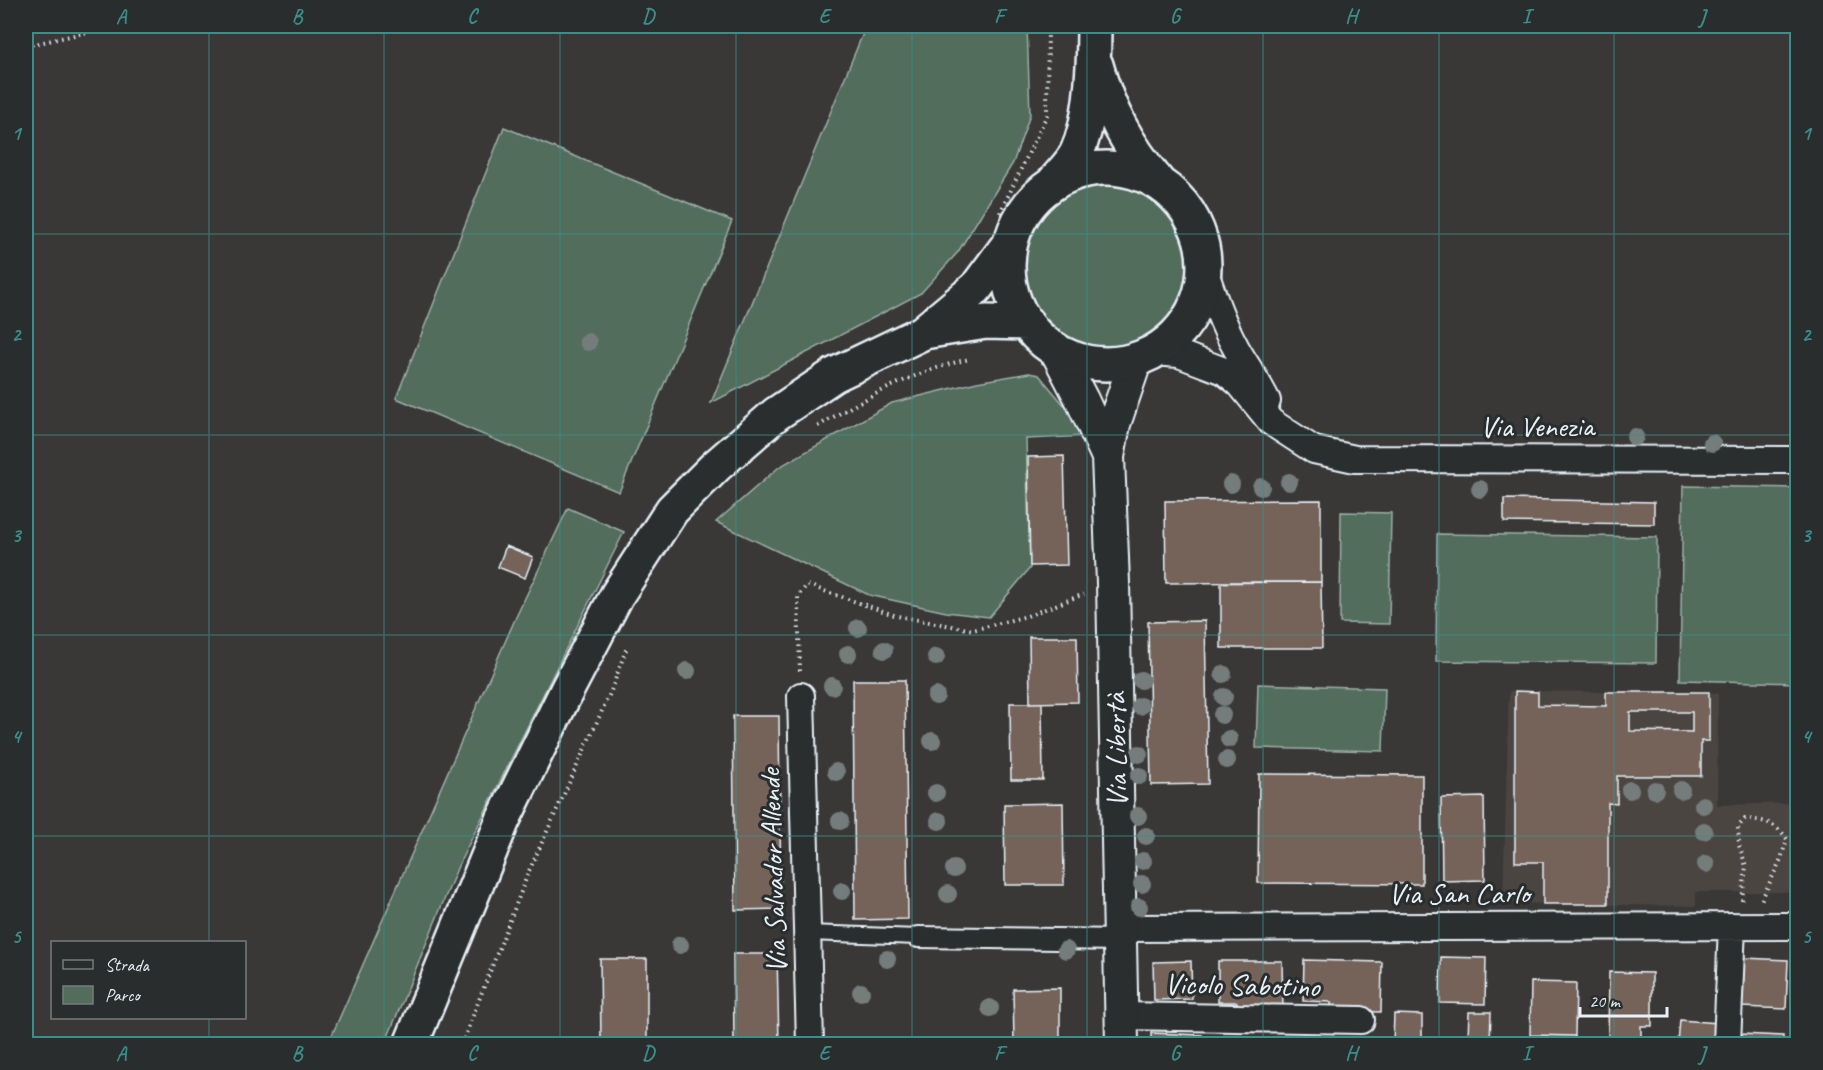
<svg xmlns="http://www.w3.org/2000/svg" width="1823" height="1070" font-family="Caveat,sans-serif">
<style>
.built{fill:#4b4542}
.green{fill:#526d5c;stroke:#9dafaa;stroke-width:1.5}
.building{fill:#74645a;stroke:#e8f1f8;stroke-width:1.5;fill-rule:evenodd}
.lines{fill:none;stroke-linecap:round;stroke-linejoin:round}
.service-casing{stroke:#e8f1f8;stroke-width:18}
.pedestrian-casing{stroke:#e8f1f8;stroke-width:24}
.minor-casing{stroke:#e8f1f8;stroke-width:30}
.tertiary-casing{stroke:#e8f1f8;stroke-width:36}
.secondary-casing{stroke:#e8f1f8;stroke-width:38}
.path{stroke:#e8f1f8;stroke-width:4;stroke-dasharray:1.5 4.5;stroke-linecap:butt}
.service{stroke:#2a2d2e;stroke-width:14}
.pedestrian{stroke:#2a2d2e;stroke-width:20}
.minor{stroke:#2a2d2e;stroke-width:26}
.tertiary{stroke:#2a2d2e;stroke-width:32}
.secondary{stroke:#2a2d2e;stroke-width:33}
.tree{fill:#747d7b}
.grid{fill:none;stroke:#3a8f8a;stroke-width:1.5;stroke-opacity:0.55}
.labels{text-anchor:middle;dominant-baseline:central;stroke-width:6;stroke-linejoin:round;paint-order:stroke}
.street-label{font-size:30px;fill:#e8f1f8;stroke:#2a2d2e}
.neatline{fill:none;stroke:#3a8f8a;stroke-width:2}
.grid-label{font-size:20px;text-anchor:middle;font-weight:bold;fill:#3a8f8a}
</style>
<rect width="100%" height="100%" fill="#393837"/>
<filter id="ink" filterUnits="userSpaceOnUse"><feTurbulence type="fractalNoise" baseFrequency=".0167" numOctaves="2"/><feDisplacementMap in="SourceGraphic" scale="12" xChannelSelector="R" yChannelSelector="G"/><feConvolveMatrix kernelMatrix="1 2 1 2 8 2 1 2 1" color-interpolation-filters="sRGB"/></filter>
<g filter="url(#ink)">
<!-- built -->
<path class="built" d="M1509,691l209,2 -1,112 80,-2v89h-101v14l-193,-3z"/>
<!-- green -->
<path class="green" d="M866,26h161l3,89 -17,48 -55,89 -37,41 -210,110z
M504,127l228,94 -113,271 -223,-94z
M1022 264a83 83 0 1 1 166 0a83 83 0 1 1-166 0Z
M1029,373l10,2 25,30 13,1 9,30 -60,3 4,129 -41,49 -43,-5 -77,-17 -153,-73 63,-55 113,-64 85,-21z
M1683,486l114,2v195l-117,-3z
M568,508l56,24 -166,334 -73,178h-57l188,-427z
M1341,512l50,1 -2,111 -49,-1z
M1437,534l220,3 -1,126 -220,-2z
M1258,684l127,4 -2,63 -127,-3z"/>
<!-- building -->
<path class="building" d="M1064,456l3,109 -37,1 -2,-109z
M1504,499l150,3v22l-150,-2z
M1321,500v82l-155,1 -1,-82z
M506,546l27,11 -8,21 -27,-11z
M1221,582h100l1,66h-101z
M1205,621l3,163 -57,1 -3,-163z
M1029,637h48l1,65 -48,1z
M853,680h52l3,239 -53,1z
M1515,691l23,1v13l68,1v-14h103v49h-8v35h-84v28l-9,-1v101h-65v-42h-28zM1630,712h62v20l-62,-1z
M1010,703h32l1,77h-32z
M733,716h46l2,193 -46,1z
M1259,774l163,1v109l-164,-1z
M1484,797l1,83 -43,1 -1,-83z
M1063,803l1,82h-59l-1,-81z
M733,954h44l2,90h-45z
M1441,957l45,1 -1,46 -45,-1z
M1744,958l44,2 -2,49 -44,-2z
M600,959h47v85h-46z
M1304,960l78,2 -1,50 -50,-1v-9l-28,-1z
M1191,961l1,38 -38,1 -1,-38z
M1218,961h64l1,50h-47l1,-9h-19z
M1609,972l43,1v53h-11v13h-33z
M1531,982l45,1 -1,53 -45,-1z
M1060,988v56h-46l-1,-55z
M1469,1012h22l-1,32h-50l1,-7h27z
M1394,1014l28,1v29h-29z
M1680,1020l38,3 -2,21h-38z
M1151,1033l51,2 -1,9h-50z
M1740,1034l43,2v8h-43z
M1530,1035l45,1v8h-45z
M1279,1041v3h-57v-2z
M1325,1042l52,1v1h-52z"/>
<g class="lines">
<defs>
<path id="service" d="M808,933l110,4"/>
<path id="pedestrian" d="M918,937l202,3"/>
<path id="minor" d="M1204,269c9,27 18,54 32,79 10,18 22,34 31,53
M1153,352l26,2 45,17 16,13 31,38 43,28 41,9 443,1
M801,696l9,348
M1120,928l678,-2
M1121,1016l240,4
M1727,1044l5,-118"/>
<path id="tertiary" d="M1055,348l27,52 26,57
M1122,1044l-9,-461 -5,-126 6,-33 22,-65"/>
<path id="secondary" d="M1096,65c12,45 32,81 62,117
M1008 266a98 98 0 1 1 196 0a98 98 0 1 1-196 0Z
M1054,182c7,-9 18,-19 23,-30 15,-32 17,-92 17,-126
M924,332l62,-10 41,1
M411,1044l92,-224 64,-130 50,-95 55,-85 44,-44 60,-52 58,-39 88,-42 54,-45 35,-47"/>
</defs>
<!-- service casing -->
<use href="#service" class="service-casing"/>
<!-- pedestrian casing -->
<use href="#pedestrian" class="pedestrian-casing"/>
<!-- minor casing -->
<use href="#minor" class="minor-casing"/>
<!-- tertiary casing -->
<use href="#tertiary" class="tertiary-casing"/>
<!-- secondary casing -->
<use href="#secondary" class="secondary-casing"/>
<!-- path -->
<path class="path" d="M26,46l88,-20
M1000,213l47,-98 1,-89
M818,426c47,-28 99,-56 152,-67
M800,671l-2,-75 9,-11 90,31 76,14 54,-14 57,-22
M1742,900l4,-34 -7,-21 -1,-18 7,-8c20,1 31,4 42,20l-6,20 -20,42
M462,1044l67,-173 82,-180 16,-44"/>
<!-- service -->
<use href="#service" class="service"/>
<!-- pedestrian -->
<use href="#pedestrian" class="pedestrian"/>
<!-- minor -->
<use href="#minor" class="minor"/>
<!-- tertiary -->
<use href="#tertiary" class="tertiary"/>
<!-- secondary -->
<use href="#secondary" class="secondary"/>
</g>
<!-- trees -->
<g class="tree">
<circle cx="588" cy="342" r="9"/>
<circle cx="1635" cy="437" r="9"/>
<circle cx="1712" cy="443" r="9"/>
<circle cx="1289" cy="482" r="9"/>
<circle cx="1231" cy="484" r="9"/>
<circle cx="1261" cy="487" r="9"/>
<circle cx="1480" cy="489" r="9"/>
<circle cx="858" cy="628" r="9"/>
<circle cx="884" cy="650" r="9"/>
<circle cx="848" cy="654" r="9"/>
<circle cx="936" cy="657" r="9"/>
<circle cx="687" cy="671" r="9"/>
<circle cx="1223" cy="674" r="9"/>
<circle cx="1141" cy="680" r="9"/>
<circle cx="832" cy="686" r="9"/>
<circle cx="936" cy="696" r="9"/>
<circle cx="1224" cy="697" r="9"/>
<circle cx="1140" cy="706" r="9"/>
<circle cx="1222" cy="715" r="9"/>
<circle cx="1229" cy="739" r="9"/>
<circle cx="932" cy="741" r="9"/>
<circle cx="1139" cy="754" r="9"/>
<circle cx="1227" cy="760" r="9"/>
<circle cx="836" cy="772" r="9"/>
<circle cx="1139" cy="776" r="9"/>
<circle cx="1630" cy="790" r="9"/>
<circle cx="1655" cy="790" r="9"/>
<circle cx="1681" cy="790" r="9"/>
<circle cx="936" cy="793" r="9"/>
<circle cx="1703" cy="805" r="9"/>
<circle cx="1138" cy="816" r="9"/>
<circle cx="840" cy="821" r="9"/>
<circle cx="939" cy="821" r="9"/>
<circle cx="1704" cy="831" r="9"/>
<circle cx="1146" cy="836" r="9"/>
<circle cx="1143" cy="861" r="9"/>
<circle cx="1706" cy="864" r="9"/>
<circle cx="954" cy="869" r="9"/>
<circle cx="1142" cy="884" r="9"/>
<circle cx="842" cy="891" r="9"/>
<circle cx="948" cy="894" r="9"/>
<circle cx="1139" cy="907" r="9"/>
<circle cx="680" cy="945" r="9"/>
<circle cx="1066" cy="950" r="9"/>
<circle cx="887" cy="959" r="9"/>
<circle cx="861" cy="992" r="9"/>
<circle cx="990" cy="1008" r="9"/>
</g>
</g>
<!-- grid -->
<path class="grid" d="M209,26v916M384,26v1018M560,26v1018M736,26v1018M912,26v1018M1087,26v1018M1263,26v1018M1439,26v1018M1614,26v1018M26,234h1772M26,435h1772M26,635h1772M26,836h1772M209,1018v26"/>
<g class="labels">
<!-- street labels -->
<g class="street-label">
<text x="1537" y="426">Via Venezia</text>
<text transform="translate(1116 750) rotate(-91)">Via Libertà</text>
<text transform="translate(773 871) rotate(-92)">Via Salvador Allende</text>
<text x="1459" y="893">Via San Carlo</text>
<text transform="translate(1242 985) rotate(1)">Vicolo Sabotino</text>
</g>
</g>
<!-- margin -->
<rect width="1823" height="1070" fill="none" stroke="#2a2d2e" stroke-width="66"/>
<!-- legend -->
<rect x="51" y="941" width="195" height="78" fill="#2a2d2e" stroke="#767b7f" stroke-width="1.5"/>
<rect x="63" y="960" width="30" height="9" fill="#2a2d2e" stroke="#767b7f" stroke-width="1.5"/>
<text x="105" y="971" font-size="18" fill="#e8f1f8">Strada</text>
<rect x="63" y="986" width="30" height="18" fill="#526d5c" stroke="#767b7f" stroke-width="1.5"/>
<text x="105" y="1001" font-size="18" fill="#e8f1f8">Parco</text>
<!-- scale -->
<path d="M1580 1007v9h87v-9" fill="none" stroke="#e8f1f8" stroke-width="3"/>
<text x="1589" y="1007" font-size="18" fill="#e8f1f8" stroke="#2a2d2e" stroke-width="4.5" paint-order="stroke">20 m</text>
<rect x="33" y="33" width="1757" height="1004" class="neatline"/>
<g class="grid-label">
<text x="121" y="23">A</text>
<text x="297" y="23">B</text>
<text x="472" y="23">C</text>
<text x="648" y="23">D</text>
<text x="824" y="23">E</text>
<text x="999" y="23">F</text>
<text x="1175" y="23">G</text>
<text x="1351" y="23">H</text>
<text x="1526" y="23">I</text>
<text x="1702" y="23">J</text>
<text x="16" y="140">1</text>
<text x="1806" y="140">1</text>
<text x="16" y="341">2</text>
<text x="1806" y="341">2</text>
<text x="16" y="542">3</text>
<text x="1806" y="542">3</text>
<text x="16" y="743">4</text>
<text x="1806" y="743">4</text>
<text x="16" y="943">5</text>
<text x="1806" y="943">5</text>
<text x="121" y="1060">A</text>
<text x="297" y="1060">B</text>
<text x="472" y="1060">C</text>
<text x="648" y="1060">D</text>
<text x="824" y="1060">E</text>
<text x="999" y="1060">F</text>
<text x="1175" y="1060">G</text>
<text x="1351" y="1060">H</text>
<text x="1526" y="1060">I</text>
<text x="1702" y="1060">J</text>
</g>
</svg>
